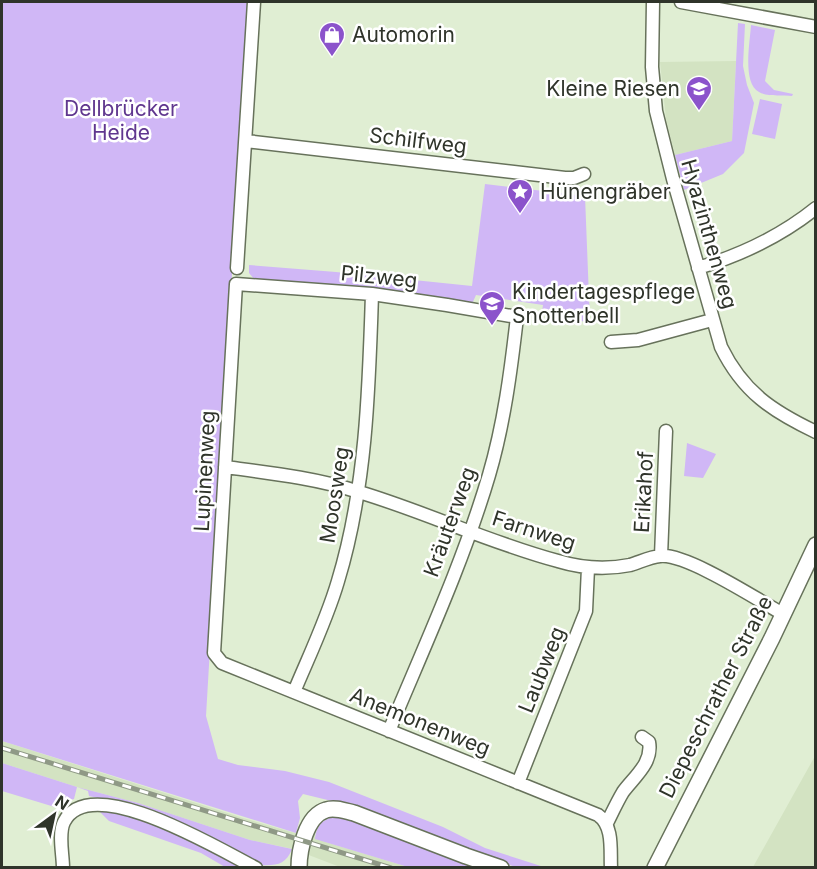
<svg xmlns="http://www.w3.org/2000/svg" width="817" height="869" viewBox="0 0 817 869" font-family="Inter,sans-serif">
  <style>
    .built { fill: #d3e3c2 }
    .green { fill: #d0b7f6 }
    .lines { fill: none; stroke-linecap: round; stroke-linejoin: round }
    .minor-casing { stroke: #67725b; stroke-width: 15 }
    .tertiary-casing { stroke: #67725b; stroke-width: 18 }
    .minor { stroke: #fff; stroke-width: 12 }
    .tertiary { stroke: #fff; stroke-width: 15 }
    .rail-casing { stroke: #8f9986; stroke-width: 5 }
    .rail { stroke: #fff; stroke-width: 3; stroke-dasharray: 9; stroke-linecap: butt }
    .labels { text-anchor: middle; stroke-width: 5; stroke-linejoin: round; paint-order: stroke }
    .poi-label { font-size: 21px; fill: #2f342a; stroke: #fff; text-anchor: start }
    .park-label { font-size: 21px; fill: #60378f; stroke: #fff }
    .street-label { font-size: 21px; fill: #2f342a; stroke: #fff }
  </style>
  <rect width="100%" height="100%" fill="#e0eed3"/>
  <path class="built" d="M736,61L732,141L675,155L666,119L660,62Z
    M2,741L243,818L295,833L299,830L315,835L316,839L408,867H340L293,849L250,840L138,803L77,787L2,763Z
    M815,756V867H753Z"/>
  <path class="green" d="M2,2H248L206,716L218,759L238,765L285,771L329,782L443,827L485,848L544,867H516L456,849L348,805L303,794L298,801L300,818L296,833L2,741Z
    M738,23L745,24L743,66L747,85L754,103L744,153L723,174L684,190L675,155L732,141Z
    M751,25L775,30L765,81L774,90L793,94L792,96C783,95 767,97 759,92C742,83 750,42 751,25Z
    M760,99L782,104L775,139L752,134Z
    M485,184L585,196L590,323L542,312L543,305L476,295L472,304L255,280L249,273V265L336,272L472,286Z
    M687,443L716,454L703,478L684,476Z
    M2,763L77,787L138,803L250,840L292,849C286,865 275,866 260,865L120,803L89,796L88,791L77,787L74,799L60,803L58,808L2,791Z
    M103,809L145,819L184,835L246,867H225L201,853L109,821L99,811Z
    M333,817L350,820L435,852L481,867H408L315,839C316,826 322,820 333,817Z"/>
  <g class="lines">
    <defs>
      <path id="minor" d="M653,2L652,67L656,111L673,179L721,347C743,392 772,411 816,432
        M681,2L816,27
        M246,141L565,178H574L584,174
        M237,268L254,2
        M698,268C741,255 780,237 816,208
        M611,342L638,340L712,320
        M225,467C270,473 316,478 359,492C426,512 490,543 558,561C581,568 605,570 630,565C640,562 650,557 660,556C686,553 758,600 783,614
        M661,556L666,431
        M294,692C309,656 327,619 338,581C366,489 369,390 372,294
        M389,731C424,647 463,563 489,475C504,424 511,370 517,317L447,305L372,294L236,284L214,653L222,663C348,714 473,765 598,815C614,826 610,851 611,868
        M518,783L586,611L588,568
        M607,823C612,813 617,802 623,792C634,777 653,763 649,742L642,737
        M63,868C63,854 58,834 64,822C90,770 222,851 256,868"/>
      <path id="tertiary" d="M299,868C299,850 306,816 326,810C335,807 345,811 354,813L466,856L501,868
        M655,868L772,638L816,545"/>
    </defs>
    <use href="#minor" class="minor-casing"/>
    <use href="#tertiary" class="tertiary-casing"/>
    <use href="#minor" class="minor"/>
    <use href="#tertiary" class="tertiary"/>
    <defs>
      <path id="rail" d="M2,748L391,868"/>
    </defs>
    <use href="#rail" class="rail-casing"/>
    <use href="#rail" class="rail"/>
  </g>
  <defs>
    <symbol id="shop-pin" viewBox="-11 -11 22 30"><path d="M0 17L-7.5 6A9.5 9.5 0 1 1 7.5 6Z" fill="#8b53cb" stroke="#fff"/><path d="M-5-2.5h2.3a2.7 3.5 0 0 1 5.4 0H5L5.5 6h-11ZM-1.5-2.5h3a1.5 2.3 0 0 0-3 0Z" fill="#fff"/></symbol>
    <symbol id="school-pin" viewBox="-11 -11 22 30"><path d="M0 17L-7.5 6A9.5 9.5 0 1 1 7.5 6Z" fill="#8b53cb" stroke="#fff"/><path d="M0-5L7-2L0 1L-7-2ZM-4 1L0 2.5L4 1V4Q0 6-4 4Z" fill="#fff"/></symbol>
    <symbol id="sight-pin" viewBox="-11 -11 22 30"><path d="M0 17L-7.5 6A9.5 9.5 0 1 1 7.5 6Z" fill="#8b53cb" stroke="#fff"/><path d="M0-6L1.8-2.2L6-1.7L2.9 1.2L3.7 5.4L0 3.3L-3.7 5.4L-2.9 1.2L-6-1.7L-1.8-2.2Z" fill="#fff"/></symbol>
  </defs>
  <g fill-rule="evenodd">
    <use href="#shop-pin" x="317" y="20" width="30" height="40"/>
    <use href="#school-pin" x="684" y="74" width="30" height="40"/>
    <use href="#sight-pin" x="505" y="177" width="30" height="40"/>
    <use href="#school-pin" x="477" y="289" width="30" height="40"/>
  </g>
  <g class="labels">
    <g class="poi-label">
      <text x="352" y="42">Automorin</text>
      <text x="680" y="96" text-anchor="end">Kleine Riesen</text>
      <text x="540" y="199">Hünengräber</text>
      <text x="512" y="299">Kindertagespflege<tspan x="512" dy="24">Snotterbell</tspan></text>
    </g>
    <g class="park-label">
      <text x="121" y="116">Dellbrücker<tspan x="121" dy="24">Heide</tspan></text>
    </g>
    <g class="street-label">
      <text transform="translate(418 141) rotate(7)" y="7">Schilfweg</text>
      <text transform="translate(709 234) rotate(74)" y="7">Hyazinthenweg</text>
      <text transform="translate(379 277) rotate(6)" y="7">Pilzweg</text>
      <text transform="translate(205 471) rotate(-87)" y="7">Lupinenweg</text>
      <text transform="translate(644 492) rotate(-87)" y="7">Erikahof</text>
      <text transform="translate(335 495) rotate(-81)" y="7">Moosweg</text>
      <text transform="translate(450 522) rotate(-70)" y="7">Kräuterweg</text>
      <text transform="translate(534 531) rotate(18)" y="7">Farnweg</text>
      <text transform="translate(542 670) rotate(-68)" y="7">Laubweg</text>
      <text transform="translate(716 697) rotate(-63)" y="7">Diepeschrather Straße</text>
      <text transform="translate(420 722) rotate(22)" y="7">Anemonenweg</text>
    </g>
  </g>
  <rect width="817" height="869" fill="none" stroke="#2f342a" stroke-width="6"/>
  <g transform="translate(54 815) rotate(33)" stroke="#ffffff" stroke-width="4.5" paint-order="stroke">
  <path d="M0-4.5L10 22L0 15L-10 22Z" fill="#2f342a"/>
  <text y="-9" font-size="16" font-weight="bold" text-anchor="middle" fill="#2f342a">N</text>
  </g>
</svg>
